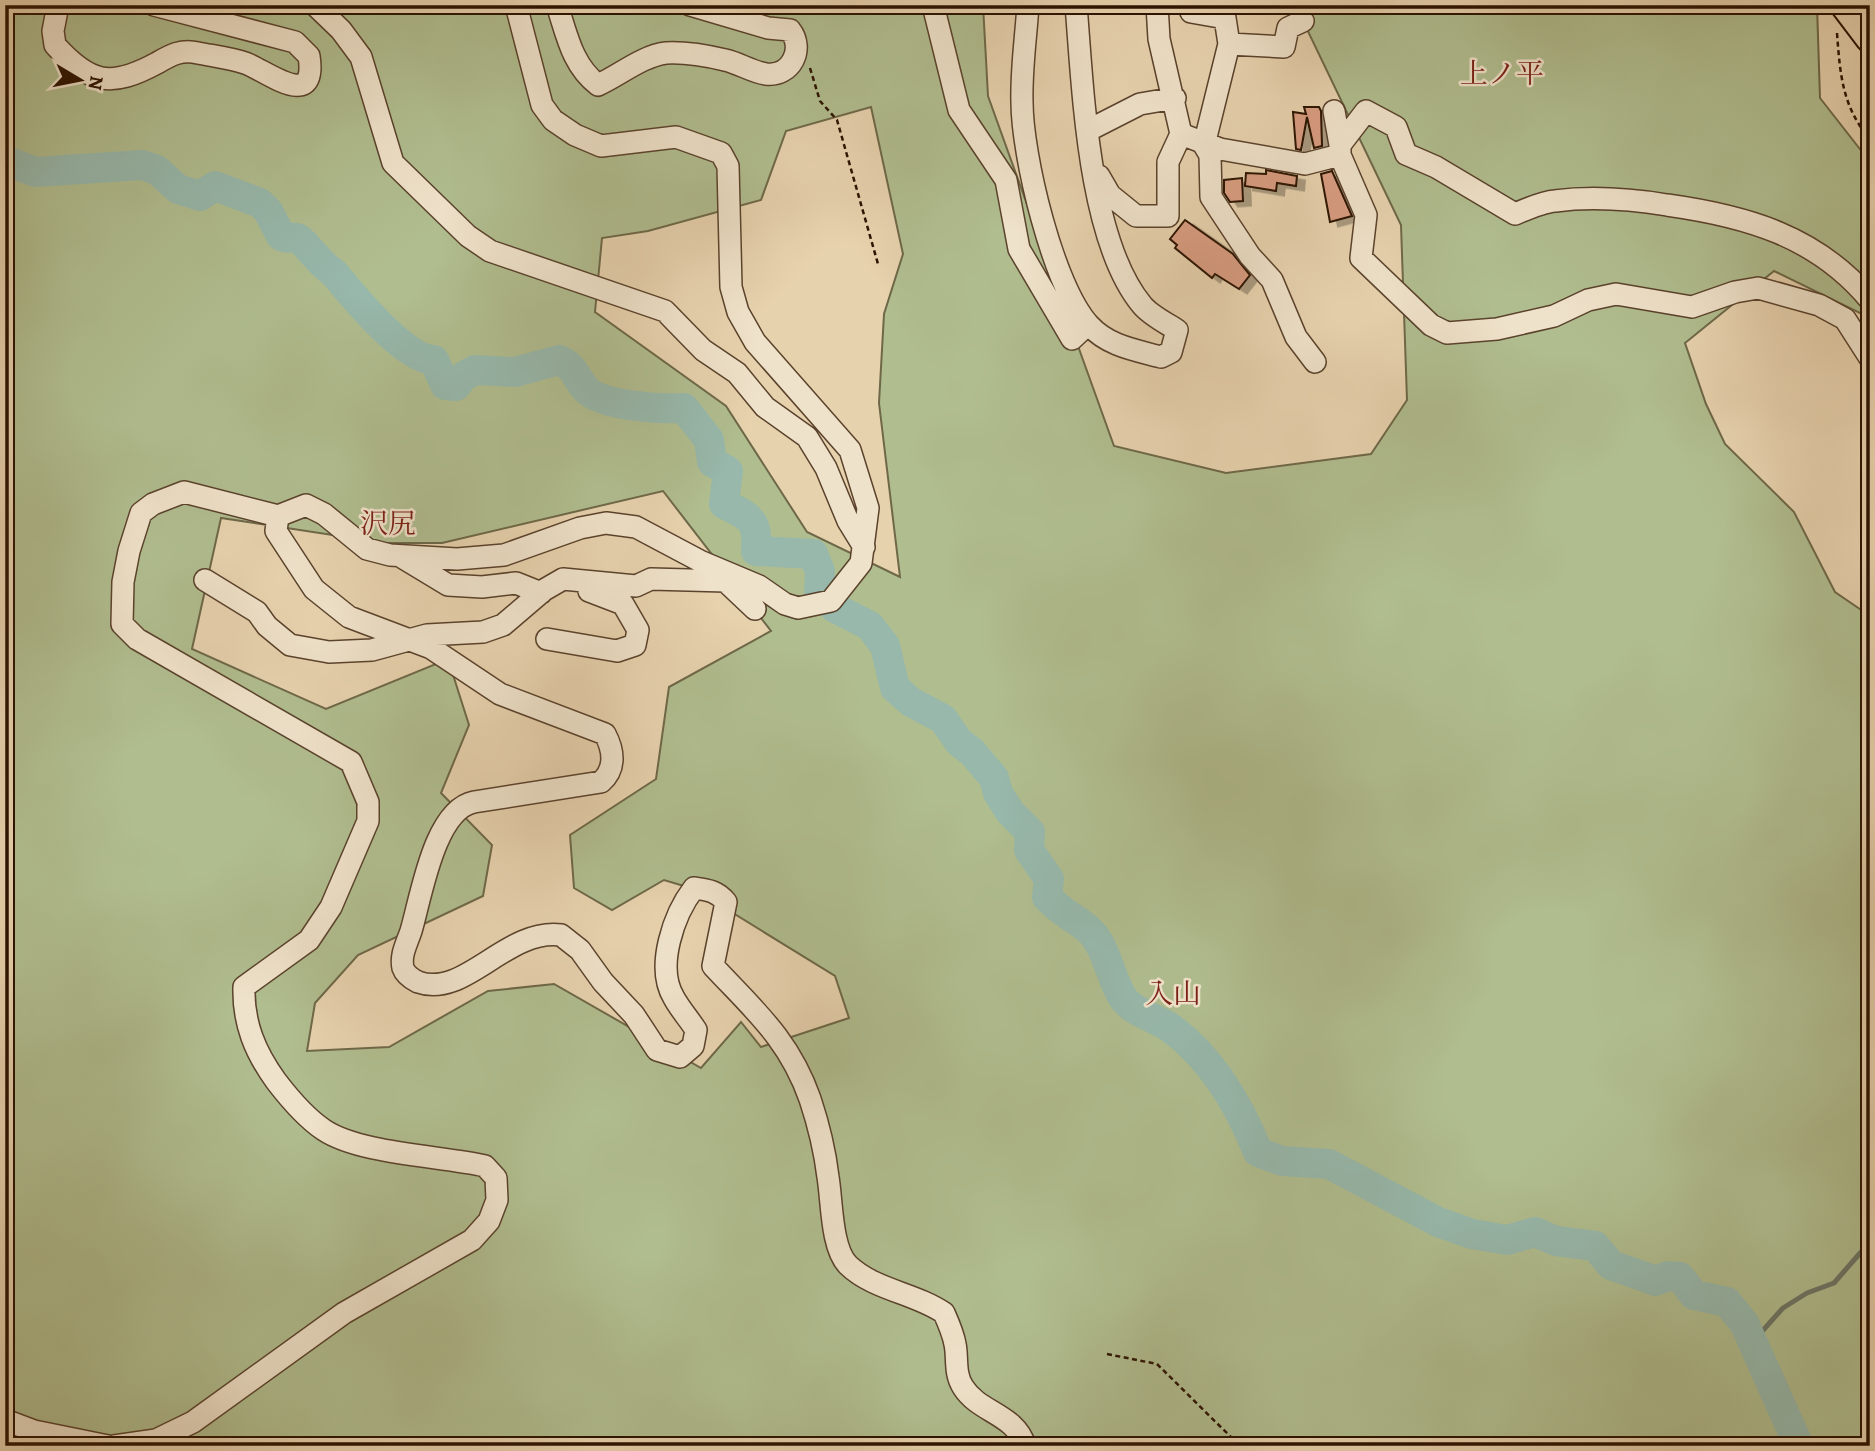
<svg xmlns="http://www.w3.org/2000/svg" width="1875" height="1451" viewBox="0 0 1875 1451" font-family="Alegreya,'Noto Serif JP',serif">
  <style>
    .green { fill: #b0bd8f; stroke: #6e6848; stroke-width: 2; fill-rule: evenodd }
    .lines { fill: none; stroke-linecap: round; stroke-linejoin: round }
    .stream { stroke: #6c7667; stroke-width: 5 }
    .river { stroke: #97b8ab; stroke-width: 30 }
    .building { fill: #d99d82; stroke: #2b1200; stroke-width: 2; filter: url(#shadow) }
    .minor-casing { stroke: #5a422c; stroke-width: 24 }
    .major-casing { stroke: #2b1200; stroke-width: 32 }
    .path { stroke: #2b1200; stroke-width: 2.5; stroke-dasharray: 5 3.5; stroke-linecap: butt }
    .minor { stroke: #efe2ca; stroke-width: 21 }
    .major { stroke: #e7d2ae; stroke-width: 28 }
    .labels { text-anchor: middle; stroke-width: 5; stroke-linejoin: round; paint-order: stroke }
    .neighbourhood-label { font-size: 28px; fill: #7a1f14; stroke: #efe2ca }
  </style>
  <defs>
    <filter id="shadow"><feDropShadow dx="8" dy="4.5" stdDeviation="0" flood-color="#0004"/></filter>
  </defs>
  <rect width="100%" height="100%" fill="#e7d2ae"/>
  <filter id="stains"><feTurbulence type="fractalNoise" baseFrequency=".00286" numOctaves="4"/><feColorMatrix values="0 0 0 0 .2 0 0 0 0 .09 0 0 0 0 .02 0 0 0 .5 -.17"/></filter>
  <radialGradient id="worn" r=".72"><stop offset=".6" stop-color="#630" stop-opacity="0"/><stop offset="1" stop-color="#630" stop-opacity=".3"/></radialGradient>
  <path class="green" d="M5,5H983L988,96L1114,446L1226,473L1371,454L1407,400L1401,225L1303,21L1308,5H1817L1820,98L1870,162V318L1774,271L1685,343L1706,404L1725,444L1794,512L1835,592L1870,616V1446H5ZM871,107L903,254L884,314L879,403L900,577L807,532L726,406L595,312L602,238L648,231L761,200L786,131ZM663,491L771,631L669,687L656,779L570,835L574,888L612,910L664,880L694,889L835,976L849,1018L761,1047L741,1022L701,1068L554,984L488,991L389,1047L307,1051L315,1003L358,955L483,896L492,845L441,793L469,725L448,659L326,709L192,649L221,518L385,543H442Z"/>
  <g class="lines">
    <path class="stream" d="M1748,1338L1758,1336L1783,1308L1807,1293L1834,1283L1861,1252L1870,1249"/>
    <path class="river" d="M5,160L35,172L142,165L157,170L178,189L200,196L215,186L260,203L268,211L281,236C286,239 292,237 297,238C305,241 320,265 334,273C352,295 406,361 434,360L445,385L456,386L464,376L475,370L515,372L559,360C574,366 575,376 584,387C598,407 662,409 684,408L709,440L712,462L728,471L724,504C751,517 758,520 756,551L813,554L820,571L819,592L835,608L870,626L885,646L895,688L911,702L943,719L959,742L972,752L994,778L998,793L1010,812L1030,832L1029,850L1049,879L1047,897C1061,913 1076,918 1089,930C1106,945 1111,980 1123,998C1132,1012 1159,1019 1172,1029C1212,1059 1240,1107 1258,1152L1282,1161L1329,1164L1438,1222L1472,1234L1507,1240L1535,1232L1556,1241L1595,1246L1611,1265L1656,1281L1668,1276L1680,1277L1694,1295L1727,1302L1744,1323L1799,1446"/>
  </g>
  <path class="building" d="M1304,107H1319L1321,111L1322,146L1314,148L1307,117L1301,150L1296,149L1293,112L1306,114Z
    M1266,170L1297,176L1296,186L1277,183L1276,191L1245,186L1246,173L1266,174Z
    M1332,171L1352,216L1330,222L1321,174Z
    M1242,178L1243,201L1230,202L1224,193V180Z
    M1185,220L1233,254L1250,275L1239,289L1215,274L1212,278L1175,248L1177,245L1170,239Z"/>
  <g class="lines">
    <defs>
      <path id="minor" d="M58,5L53,31L55,45C90,84 111,88 157,63C171,55 181,49 198,53C213,56 230,58 245,63C264,69 318,114 309,56L295,42L154,5
        M315,5L341,30L361,57L393,163L468,236L490,251L665,311L703,350L737,373L765,407L807,437L826,468L848,521L864,547
        M557,5C567,35 572,65 598,85C620,75 642,56 666,53C684,52 708,56 725,60C739,63 752,72 766,74C791,77 805,49 790,30L768,28L690,5
        M933,5L959,110L1006,180L1019,249L1072,339L1088,324
        M1028,5C1026,37 1021,70 1022,102C1022,155 1053,286 1089,325C1108,346 1135,350 1161,357L1171,352L1177,330C1166,323 1150,315 1142,305C1088,240 1083,89 1076,5
        M1157,5L1159,39L1181,134L1220,149L1305,164L1340,155L1366,215L1361,258L1431,325L1447,333L1497,329L1554,316L1588,300L1616,294L1692,307L1735,292L1758,288L1819,305L1845,319L1870,358
        M1192,5L1191,12L1225,18L1229,44L1204,145L1210,155L1211,197L1250,256L1272,280L1296,337L1315,362
        M1862,5L1870,10
        M1229,44L1284,47L1288,28L1303,21
        M1334,111L1340,145
        M1089,130L1140,104L1175,98
        M1340,155V145L1366,111L1396,127L1406,154L1436,167L1515,214C1527,209 1542,202 1555,201C1593,196 1630,199 1667,205C1746,216 1817,236 1870,300
        M1099,176L1110,195L1136,216H1168V162L1181,134
        M278,516L276,531L314,589L349,617L431,648L500,694L605,734C614,751 616,769 601,782L474,802C434,810 421,898 411,931C407,943 400,955 403,968C405,974 412,979 418,982C465,999 506,928 561,935L580,950L603,982L634,1015L657,1050L680,1057L693,1046L696,1030C689,1019 680,1009 674,998C655,967 674,914 694,888C708,890 717,891 726,902L713,966C754,1010 789,1039 810,1099C818,1123 825,1152 828,1177C832,1200 831,1248 848,1265C874,1290 915,1293 944,1313C948,1322 953,1333 955,1344C958,1358 954,1373 963,1387C979,1413 1016,1414 1025,1446
        M400,556L448,585L482,587L516,583L541,593
        M719,575L755,609
        M205,580L257,612L267,626L290,645L329,652L372,650L427,635L483,632L503,625L544,590L563,579L636,586L651,579L726,581
        M547,639L617,651L635,645L638,630L623,604L589,591
        M5,1420L34,1431L108,1446
        M114,1446L156,1440L193,1422L344,1313L472,1240L489,1221L497,1200L496,1178L485,1166C442,1156 360,1154 324,1130C306,1118 289,1098 276,1081C255,1052 243,1023 244,987L309,940L331,907L368,821V802L351,762L137,639L122,624L123,582L129,551L141,513L153,504L184,492L278,516L306,505L324,514L367,549L390,555L457,559L504,555L580,528L606,523L636,527L702,562L759,586L785,604L798,608L831,601L861,563L868,508L850,450L755,342L738,312L731,287L728,166L721,153L676,137L601,146L575,135L553,120L542,105L516,5"/>
      <path id="major" d="M1845,5L1870,38"/>
    </defs>
    <use href="#minor" class="minor-casing"/>
    <use href="#major" class="major-casing"/>
    <path class="path" d="M1837,33C1840,73 1842,107 1870,139
      M810,68L820,101L837,120L878,264
      M1107,1354L1157,1364L1240,1446"/>
    <use href="#minor" class="minor"/>
    <use href="#major" class="major"/>
  </g>
  <g class="labels">
    <g class="neighbourhood-label">
      <text x="1502" y="83">上ノ平</text>
      <text x="388" y="533">沢尻</text>
      <text x="1173" y="1003">入山</text>
    </g>
  </g>
  <rect width="1875" height="1451" fill="none" stroke="#e7d2ae" stroke-width="28"/>
  <rect x="7" y="7" width="1861" height="1437" fill="none" stroke="#2b1200" stroke-width="3.5"/>
  <rect x="14" y="14" width="1847" height="1423" fill="none" stroke="#2b1200" stroke-width="2"/>
  <g transform="translate(80 80) rotate(100)" stroke="#efe2ca" stroke-width="5" paint-order="stroke">
  <path d="M0-5L12 26L0 18L-12 26Z" fill="#2b1200"/>
  <text y="-10" font-size="19" font-weight="bold" text-anchor="middle" fill="#2b1200">N</text>
  </g>
  <rect width="100%" height="100%" filter="url(#stains)"/>
  <rect width="100%" height="100%" fill="url(#worn)"/>
</svg>
